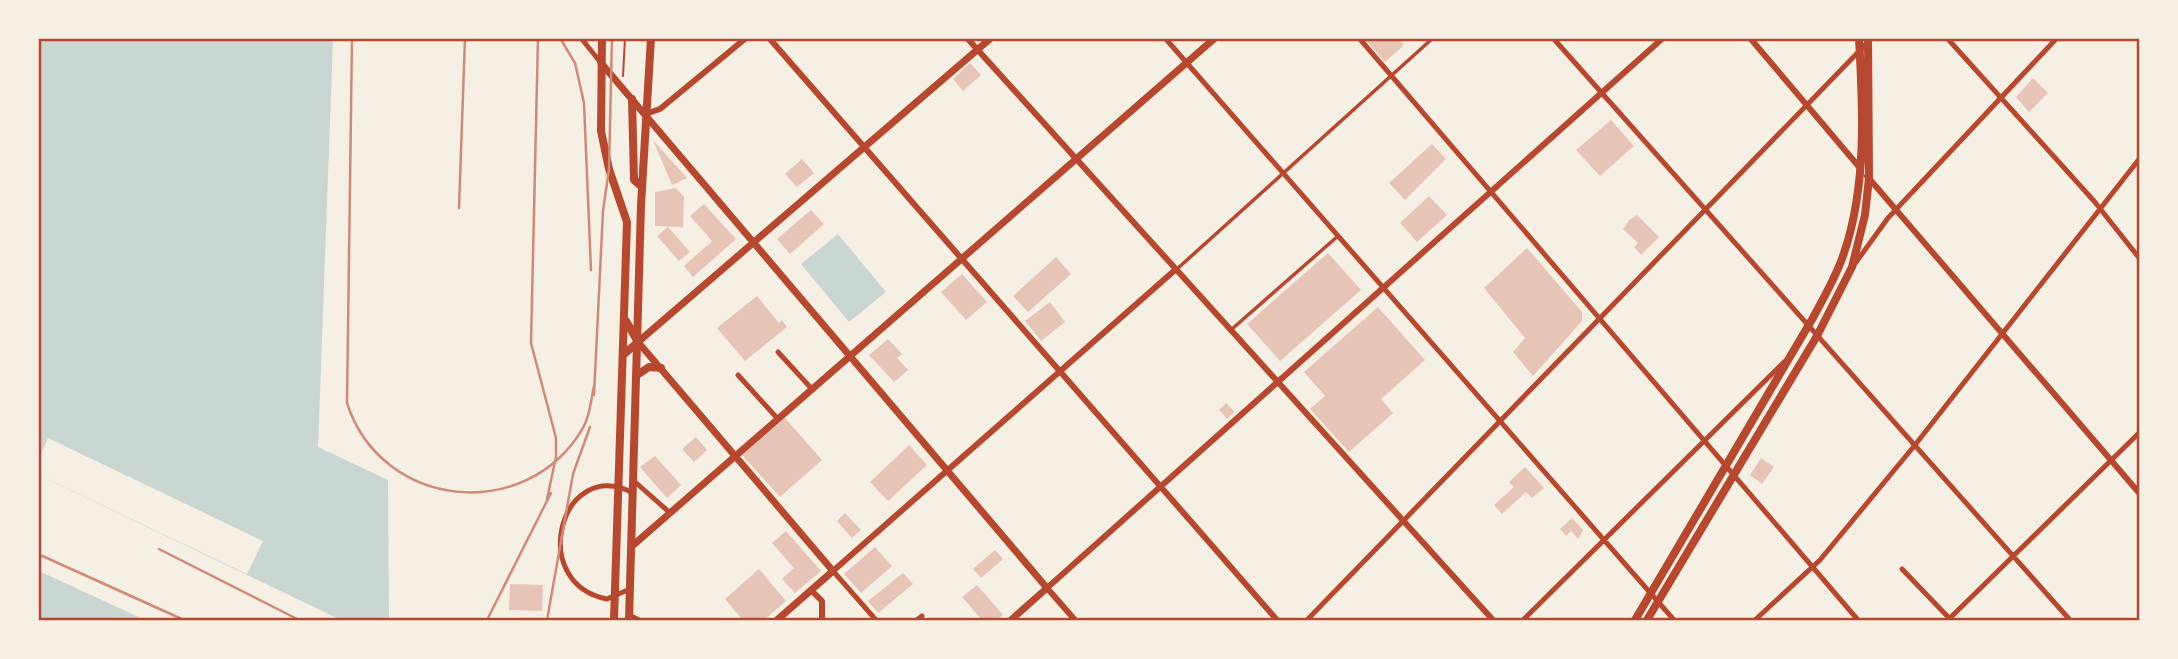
<svg xmlns="http://www.w3.org/2000/svg" width="2178" height="659" viewBox="0 0 2178 659" font-family="'Source Sans 3',sans-serif">
  <style>
    .water { fill: #c9d6d2 }
    .pier { fill: #f6efe4 }
    .building { fill: #e6c5b7 }
    .lines { fill: none; stroke-linecap: round; stroke-linejoin: round }
    .path { stroke: #b5482f; stroke-width: 2 }
    .pedestrian { stroke: #b5482f; stroke-width: 3.5 }
    .minor { stroke: #b5482f; stroke-width: 5 }
    .tertiary { stroke: #b5482f; stroke-width: 6 }
    .secondary { stroke: #b5482f; stroke-width: 7 }
    .primary { stroke: #b5482f; stroke-width: 8 }
    .trunk { stroke: #b5482f; stroke-width: 8 }
    .rail { stroke: #cf8b77; stroke-width: 2.5 }
    .neatline { fill: none; stroke: #b5482f; stroke-width: 2.5 }
  </style>
  <rect width="100%" height="100%" fill="#f6efe4"/>
  <path class="water" d="M38,39H333L318,447L388,480L389,620H341L39,475Z
    M838,234L886,292L849,322L801,264Z
    M38,571H39L145,620H39Z"/>
  <path class="pier" d="M48,438L263,541L247,574L39,475V459Z"/>
  <path class="building" d="M1364,38H1398L1404,45L1385,62Z
    M970,63L981,75L963,91L953,79Z
    M2033,78L2048,93L2029,112L2016,97Z
    M1611,120L1634,146L1600,176L1576,150Z
    M653,140L687,178L672,185Z
    M1432,144L1446,159L1405,200L1389,183Z
    M802,159L814,173L797,187L785,174Z
    M676,188L684,197L683,227L655,226V192Z
    M1429,196L1447,215L1417,242L1400,223Z
    M704,204L736,239L693,277L684,266L712,241L690,216Z
    M811,210L824,224L790,254L777,239Z
    M1637,215L1659,237L1641,255L1634,247L1638,243L1623,229L1629,220Z
    M668,227L690,252L679,261L657,236Z
    M1527,248L1582,312V321L1533,376L1513,352L1525,338L1484,288Z
    M1328,253L1361,290L1280,361L1247,324Z
    M1056,257L1071,274L1028,312L1013,296Z
    M962,274L987,302L966,320L941,292Z
    M757,296L779,323L782,320L787,327L745,361L717,328Z
    M1050,302L1065,322L1041,341L1025,321Z
    M1378,307L1425,360L1381,399L1393,413L1349,452L1310,409L1325,396L1304,372Z
    M888,339L902,354L897,358L908,370L894,382L869,355Z
    M1226,403L1235,412L1227,419L1219,410Z
    M785,418L822,460L780,497L742,455Z
    M696,437L707,450L694,462L682,449Z
    M909,445L927,465L888,501L870,482Z
    M655,456L681,485L667,498L640,467Z
    M1761,458L1774,467L1762,484L1750,475Z
    M1525,467L1544,488L1532,498L1526,492L1502,514L1494,505L1514,487L1509,482Z
    M845,513L861,530L852,538L837,521Z
    M1572,518L1583,530L1578,539L1571,531L1566,536L1560,529Z
    M786,531L821,571L795,593L782,579L794,568L772,543Z
    M875,547L892,566L861,593L844,574Z
    M995,550L1003,559L981,578L973,569Z
    M759,569L786,601L764,620H739L741,618L725,599Z
    M903,573L913,584L878,613L868,601Z
    M510,584L543,585L542,611L509,610Z
    M977,585L1003,615L996,620H982L962,597Z"/>
  <g class="lines">
    <path class="path" d="M623,76L625,38"/>
    <path class="pedestrian" d="M1177,269L1433,38
      M1232,329L1338,236"/>
    <path class="minor" d="M581,38L601,63
      M1165,38L1674,620
      M1359,38L1858,620
      M1553,38L2070,620
      M1947,38L2094,201L2140,259
      M1854,265L1888,218L2057,38
      M778,352L811,388
      M738,375L777,418
      M634,481L669,512
      M1902,569L1950,619
      M833,571L876,620
      M630,589L607,599C526,583 561,455 633,493
      M629,615L639,620
      M917,620L922,616
      M1307,620L1868,42
      M1523,620L1784,362
      M1755,620L1820,560L1915,445L2140,158
      M1948,620L2140,432"/>
    <path class="tertiary" d="M769,38L1277,620
      M967,38L1493,620
      M1750,38L1860,168
      M645,114L660,109L746,38
      M1867,176L2140,494
      M833,571L1175,270
      M811,590L822,601V620
      M1075,620L1047,588L1663,38"/>
    <path class="secondary" d="M601,63L1047,588L1011,620
      M631,547L1215,38
      M777,620L833,571L638,342L991,38"/>
    <path class="primary" d="M1635,620L1814,316C1825,295 1837,275 1844,253C1867,186 1863,108 1859,38
      M1647,620L1817,336L1852,267L1865,215L1869,178L1868,38"/>
    <path class="trunk" d="M602,38L601,131L609,169L627,222L614,620
      M632,99L634,180L642,187
      M623,355L638,342L626,321
      M637,375L649,367L661,368
      M629,620L641,205L651,38"/>
    <path class="rail" d="M352,38L347,403C381,509 526,525 583,428C590,416 591,400 594,386
      M538,38L531,343L556,438V457L547,499
      M560,38L575,63L584,103L591,270
      M459,208L465,38
      M594,395L603,211L609,169L612,38
      M159,549L299,620
      M38,554L184,620
      M487,620L551,493
      M547,620L573,474L590,427"/>
  </g>
  <rect width="2178" height="659" fill="none" stroke="#f6efe4" stroke-width="80"/>
  <rect x="40" y="40" width="2098" height="579" class="neatline"/>
</svg>
